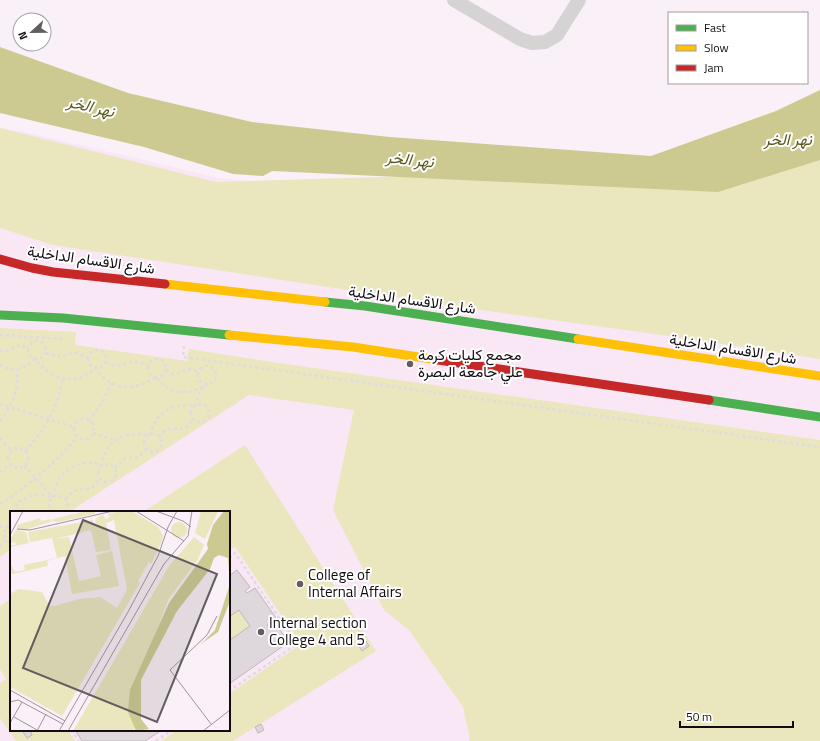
<svg xmlns="http://www.w3.org/2000/svg" width="820" height="741" viewBox="0 0 820 741" font-family="'Titillium Web',Vazirmatn,sans-serif">
  <style>
    .built { fill: #f9e7f5; fill-rule: evenodd }
    .green { fill: #eae6bd }
    .water { fill: #ccca90 }
    .building { fill: #ded7dc; stroke: #c0b8be }
    .lines { fill: none; stroke-linecap: round; stroke-linejoin: round }
    .path { stroke: #dedcde; stroke-width: 2.5; stroke-dasharray: 3 3; stroke-linecap: butt }
    .street { stroke: #d6d3d4; stroke-width: 14 }
    .fast { stroke: #4caf50; stroke-width: 9 }
    .slow { stroke: #ffc107; stroke-width: 9 }
    .jam { stroke: #c62828; stroke-width: 9 }
    .poi-dot { fill: #635c61; stroke: #fff; stroke-width: 1.5 }
    .labels { text-anchor: middle; stroke-width: 4; stroke-linejoin: round; paint-order: stroke }
    .street-label { font-size: 15px; fill: #120c10; stroke: #fff }
    .poi-label { font-size: 15px; fill: #120c10; stroke: #fff; text-anchor: start }
    .water-label { font-size: 16px; font-style: italic; fill: #585819; stroke: #fff }
    .inset-road { fill: none; stroke: #9d959b; stroke-width: 1 }
    .view { fill: #635c61; fill-opacity: 0.15; stroke: #635c61; stroke-width: 2 }
    .inset-edge { fill: none; stroke: #120c10; stroke-width: 2 }
  </style>
  <rect width="100%" height="100%" fill="#faf0f7"/>
  <path class="built" d="M0,128L29,133L219,178L454,200L820,190V741H0ZM11,512H229V730H11Z"/>
  <path class="green" d="M0,128L216,182L789,165L820,144V359L697,340L453,306L53,245L0,228Z
    M0,328L76,332L75,345L187,361L189,349L272,362L820,440V741H469L470,738L463,707L409,630L384,610L333,510L354,410L249,395L69,512H11V549L0,557Z
    M245,445L376,651L233,741H161L177,730H229V694L301,644L235,547L229,550V512H143Z
    M11,599V730H68L75,741H16L0,718V683L6,679L0,669V606Z
    M239,610L250,626L230,640L229,637V617Z"/>
  <path class="water" d="M0,47L128,93L252,122L390,137L651,156L776,111L820,90V160L718,192L272,171L263,176L233,174L144,147L0,113Z"/>
  <path class="building" d="M237,570L250,587L245,591L247,593L255,588L276,618L267,625L269,627L275,623L287,640L285,642L286,644L229,684V637L230,640L250,626L239,610L229,617V576Z
    M365,640L369,646L362,651L358,645Z
    M261,724L264,730L258,733L255,727Z
    M26,730H30L32,735L27,738L23,732Z
    M75,730H162L145,741H82Z"/>
  <g class="lines">
    <path class="path" d="M0,335L61,339V335
      M28 350a9 9 0 1 1 18 0a9 9 0 1 1-18 0Z
      M184,346L183,357L820,447
      M88 359a9 9 0 1 1 18 0a9 9 0 1 1-18 0Z
      M0,350L7,351L19,345L28,348
      M46,353L60,357L72,353H76L88,358
      M148 368a9 9 0 1 1 18 0a9 9 0 1 1-18 0Z
      M106,362C125,373 127,354 148,366
      M0,365C15,373 23,369 35,359C52,379 74,388 95,368C112,391 133,392 156,377C170,396 188,396 207,384
      M198 375a9 9 0 1 1 18 0a9 9 0 1 1-18 0Z
      M166,370L173,374L190,369L199,372
      M191 413a9 9 0 1 1 18 0a9 9 0 1 1-18 0Z
      M0,404L74,427
      M74 429a10 10 0 1 1 20 0a10 10 0 1 1-20 0Z
      M0,421C12,406 19,389 17,370
      M89,421L102,403L112,383
      M93,433L115,440
      M144 443a9 9 0 1 1 18 0a9 9 0 1 1-18 0Z
      M159,437C169,425 173,430 186,428L193,419
      M0,438L11,450
      M8 458a10 10 0 1 1 20 0a10 10 0 1 1-20 0Z
      M25,451C47,427 56,410 63,379
      M98 473a9 9 0 1 1 18 0a9 9 0 1 1-18 0Z
      M24,466L53,497
      M115,468L125,458C137,457 137,461 146,449
      M0,472L10,464
      M53,497C55,472 79,457 102,465C105,439 126,431 150,435C156,412 172,403 195,406L199,393L204,387
      M66,499L73,491L92,488L100,479
      M0,504C28,486 56,463 77,437
      M53,512C50,509 49,507 49,503C52,488 76,498 64,512
      M0,526L8,527C10,502 28,490 53,497
      M11,526L6,529C2,536 5,541 11,543
      M0,547L5,540
      M229,558L235,553L297,644L229,691
      M71,730L79,741
      M156,741L172,730"/>
    <path class="street" d="M454,0L520,39L532,43L545,42L557,35L579,0"/>
    <path class="fast" d="M325,302L365,306L578,339
      M0,315L63,318L229,335
      M709,400L820,417"/>
    <path class="slow" d="M165,284L325,302
      M229,335L353,347L438,360
      M578,339L820,376"/>
    <path class="jam" d="M0,259L32,268L53,272L165,284
      M438,360L709,400"/>
  </g>
  <g class="poi-dot">
    <circle cx="410" cy="364" r="4"/>
    <circle cx="300" cy="584" r="4"/>
    <circle cx="261" cy="632" r="4"/>
  </g>
  <g class="labels">
    <g class="street-label">
      <text transform="translate(91 260) rotate(8)" y="5">شارع الاقسام الداخلية</text>
      <text transform="translate(412 300) rotate(8)" y="5">شارع الاقسام الداخلية</text>
      <text transform="translate(733 349) rotate(9)" y="5">شارع الاقسام الداخلية</text>
    </g>
    <g class="poi-label">
      <text x="418" y="360">مجمع كليات كرمة<tspan x="418" dy="17">علي جامعة البصرة</tspan></text>
      <text x="308" y="580">College of<tspan x="308" dy="17">Internal Affairs</tspan></text>
      <text x="269" y="628">Internal section<tspan x="269" dy="17">College 4 and 5</tspan></text>
    </g>
    <g class="water-label">
      <text transform="translate(91 106) rotate(13)" y="6">نهر الخر</text>
      <text x="788" y="145">نهر الخر</text>
      <text transform="translate(410 159) rotate(6)" y="6">نهر الخر</text>
    </g>
  </g>
  <g transform="translate(10 511)">
    <rect width="220" height="220" fill="#faf0f7"/>
    <path d="M76,0H85V3L48,11L43,10V8ZM109,0H122L148,16L153,24L152,30L141,53L139,51L128,70L130,72L52,205L0,176V80L3,82L8,78L32,81L39,94L45,95L69,88L90,86L107,97L117,79L104,9L96,12L101,39L86,41L81,19L45,28L59,26L69,70L91,65L86,44L102,40L109,75L62,83L55,45L37,50L38,55L2,63L0,52L5,61L15,59L14,54L47,47L42,27L20,31L18,21L83,9L84,14H86L85,9L89,5L94,4L95,8L99,7L98,3ZM191,0H208L195,28L185,22ZM30,7L31,10L42,8V10L15,19L7,17V14ZM161 19a8 8 0 1 1 16 0a8 8 0 1 1-16 0ZM6,19L16,21L19,32L0,36V34H6L5,31L0,32V29ZM184,26L194,34L188,48L158,89L119,194L125,220H63L159,55Z" fill="#eae6bd"/>
    <path d="M214,0H220V90L208,121L191,133L205,119L220,73L218,47L209,44L204,47L200,58L167,100L131,169V208L139,218L126,220L118,201L120,179L159,92L198,38L197,33L203,14Z" fill="#ccca90"/>
    <path class="inset-road" d="M126,0L174,30M146,0L173,10L181,16M7,18L20,19L103,0M0,24L13,0M0,179L55,210M0,191L8,189L53,213M4,206L27,219M0,212L12,191M201,213L160,159L197,124L207,105M27,220L36,203M49,220L118,101L148,45L158,16L167,0M58,220L154,53L178,25L182,0M193,220L220,199"/>
    <path class="view" d="M73,9L207,63L147,211L13,157Z"/>
    <rect width="220" height="220" class="inset-edge"/>
  </g>
  <rect x="668" y="12" width="140" height="72" fill="#ffffff" stroke="#a09e9f"/>
  <rect x="676" y="25" width="20" height="6" fill="#4caf50" stroke="#a09e9f"/>
  <text x="704" y="32" font-size="12" fill="#120c10">Fast</text>
  <rect x="676" y="45" width="20" height="6" fill="#ffc107" stroke="#a09e9f"/>
  <text x="704" y="52" font-size="12" fill="#120c10">Slow</text>
  <rect x="676" y="65" width="20" height="6" fill="#c62828" stroke="#a09e9f"/>
  <text x="704" y="72" font-size="12" fill="#120c10">Jam</text>
  <g transform="translate(32 32) rotate(248)"><circle r="19" fill="#ffffff" stroke="#a09e9f"/>
  <path d="M0-3L7 15L0 10L-7 15Z" fill="#635c61"/>
  <text y="-6" font-size="11" font-weight="bold" text-anchor="middle" fill="#120c10">N</text>
  </g>
  <path d="M680 721v6h113v-6" fill="none" stroke="#120c10" stroke-width="2"/>
  <text x="686" y="721" font-size="12" fill="#120c10" stroke="#ffffff" stroke-width="3" paint-order="stroke">50 m</text>
</svg>
